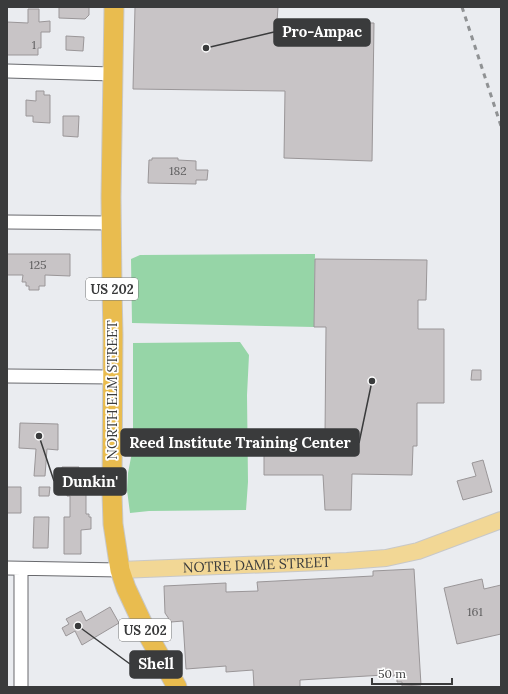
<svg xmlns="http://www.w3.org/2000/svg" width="508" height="694" viewBox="0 0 508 694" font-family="Lora,serif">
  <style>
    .green { fill: #96d5a7 }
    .building { fill: #c8c4c6; stroke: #9a9698 }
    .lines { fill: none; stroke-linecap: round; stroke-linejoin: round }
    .minor-casing { stroke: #68696d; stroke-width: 15 }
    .major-casing { stroke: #c8c8c8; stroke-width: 18 }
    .highway-casing { stroke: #c8c8c8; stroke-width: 21 }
    .minor { stroke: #fff; stroke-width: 13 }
    .major { stroke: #f2d795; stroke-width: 16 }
    .highway { stroke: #e9bc4f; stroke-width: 19 }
    .rail { stroke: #909294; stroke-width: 3; stroke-dasharray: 5 5; stroke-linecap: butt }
    .labels { text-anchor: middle; stroke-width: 3.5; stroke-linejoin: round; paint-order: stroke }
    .number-label { font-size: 12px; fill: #5e5d5e }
    .shield { fill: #fff; stroke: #757676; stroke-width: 1 }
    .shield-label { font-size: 13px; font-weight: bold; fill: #3a3b3c }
    .street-label { font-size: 14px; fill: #3a3b3c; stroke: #fff }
    .leader { fill: none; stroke: #3a3b3c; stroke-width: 1.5 }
    .callout-dot { fill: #3a3b3c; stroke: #fff; stroke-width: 1.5 }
    .callout { fill: #3a3b3c; stroke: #3a3b3c; stroke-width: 1.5 }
    .callout-label { font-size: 15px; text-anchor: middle; font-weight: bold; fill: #fff }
  </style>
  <rect width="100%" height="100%" fill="#eaecf0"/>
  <path class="green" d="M315,254L314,327L132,323L131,259L140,255Z
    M240,342L249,355L247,395L248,482L246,510L149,511L130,513L127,490L128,473L133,447V343Z"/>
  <path class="building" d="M59,7H89V15L85,19L59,18Z
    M135,7H278L277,22L374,23L372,161L284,158L285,91L133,89Z
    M28,9H39V22L50,21V32H41V48H38V55H7V22L28,23Z
    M66,36L84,37L83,51L66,50Z
    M36,91H44V95H50V123L33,122V116H26V100L36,101Z
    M63,116H79L78,137L63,136Z
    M152,158H178V160L196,161V170H208L207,180H196V184L148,183L149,160H152Z
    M7,254H70V276L45,275V286H39V290H29V286H26V282H22L23,275H7Z
    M315,259L427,260L426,300H418V329H444V403H417V446H413L412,475L352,474L351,510H325L323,475H264V434L325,435L326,327H314Z
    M472,370H481V380H471Z
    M20,423L58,424V450L47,449L45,476H34L36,449L19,448Z
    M483,460L492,492L463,500L457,481L476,476L472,463Z
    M62,467H79L78,470H86V514H89V517H91V529L81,530V554H64V517H70V496H67L68,484H62Z
    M7,487H21V513H7Z
    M39,487H50L49,496H39Z
    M34,517H49L48,548H33Z
    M414,569L421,685L402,686V682H397V676H385L384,675L300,680V687H254L253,670L226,672V666L186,669L183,621L171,622L165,613L164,586L226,583V592L258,591L257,582L373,576V571Z
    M482,579L484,589L501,585V634L457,644L444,588Z
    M110,607L119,623L82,645L75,631L66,636L62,628L69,624L66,619L81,611L86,621Z"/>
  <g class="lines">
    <defs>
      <path id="minor" d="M7,71L113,74
        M7,222L111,223
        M7,376L113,377
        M7,568L120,570
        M21,569V687"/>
      <g id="major">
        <path id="s1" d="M120,570L347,561L386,558L418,551L501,520"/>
      </g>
      <path id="highway" d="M114,7L111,197L112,289L113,335L112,493L113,524L120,570L126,588L148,635L177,687"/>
    </defs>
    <use href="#minor" class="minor-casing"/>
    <use href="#major" class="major-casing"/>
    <use href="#highway" class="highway-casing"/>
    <use href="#minor" class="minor"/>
    <use href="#major" class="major"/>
    <use href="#highway" class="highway"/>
    <path class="rail" d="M462,7L501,126"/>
  </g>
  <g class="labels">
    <g class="number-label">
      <text x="34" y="49">1</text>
      <text x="178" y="175">182</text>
      <text x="38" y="269">125</text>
      <text x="475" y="616">161</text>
    </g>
    <g class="shield">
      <rect x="86" y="278" width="52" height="22" rx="3"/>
      <rect x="119" y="619" width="52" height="22" rx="3"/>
    </g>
    <g class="shield-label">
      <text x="112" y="294">US 202</text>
      <text x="145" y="635">US 202</text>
    </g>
    <g class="street-label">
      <text transform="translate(112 390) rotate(-90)" y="5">NORTH ELM STREET</text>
      <text dy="5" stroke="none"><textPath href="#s1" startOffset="137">NOTRE DAME STREET</textPath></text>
    </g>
  </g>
  <path class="leader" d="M206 48L274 32M372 381L359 443M39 436L54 481M78 626L130 664"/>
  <g class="callout-dot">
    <circle cx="206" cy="48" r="4"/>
    <circle cx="372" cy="381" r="4"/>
    <circle cx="39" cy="436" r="4"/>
    <circle cx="78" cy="626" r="4"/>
  </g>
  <g class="callout">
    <rect x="274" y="19" width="96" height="27" rx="4"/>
    <rect x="121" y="429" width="238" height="27" rx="4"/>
    <rect x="54" y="468" width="72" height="27" rx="4"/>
    <rect x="130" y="651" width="52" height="27" rx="4"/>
  </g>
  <g class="callout-label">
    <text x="322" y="37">Pro-Ampac</text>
    <text x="240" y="448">Reed Institute Training Center</text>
    <text x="90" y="487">Dunkin'</text>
    <text x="156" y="669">Shell</text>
  </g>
  <rect width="508" height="694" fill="none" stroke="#3a3b3c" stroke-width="16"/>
  <path d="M372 678v6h80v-6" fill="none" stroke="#3a3b3c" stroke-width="2"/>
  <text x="378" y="678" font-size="12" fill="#3a3b3c" stroke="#ffffff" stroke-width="3" paint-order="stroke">50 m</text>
</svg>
